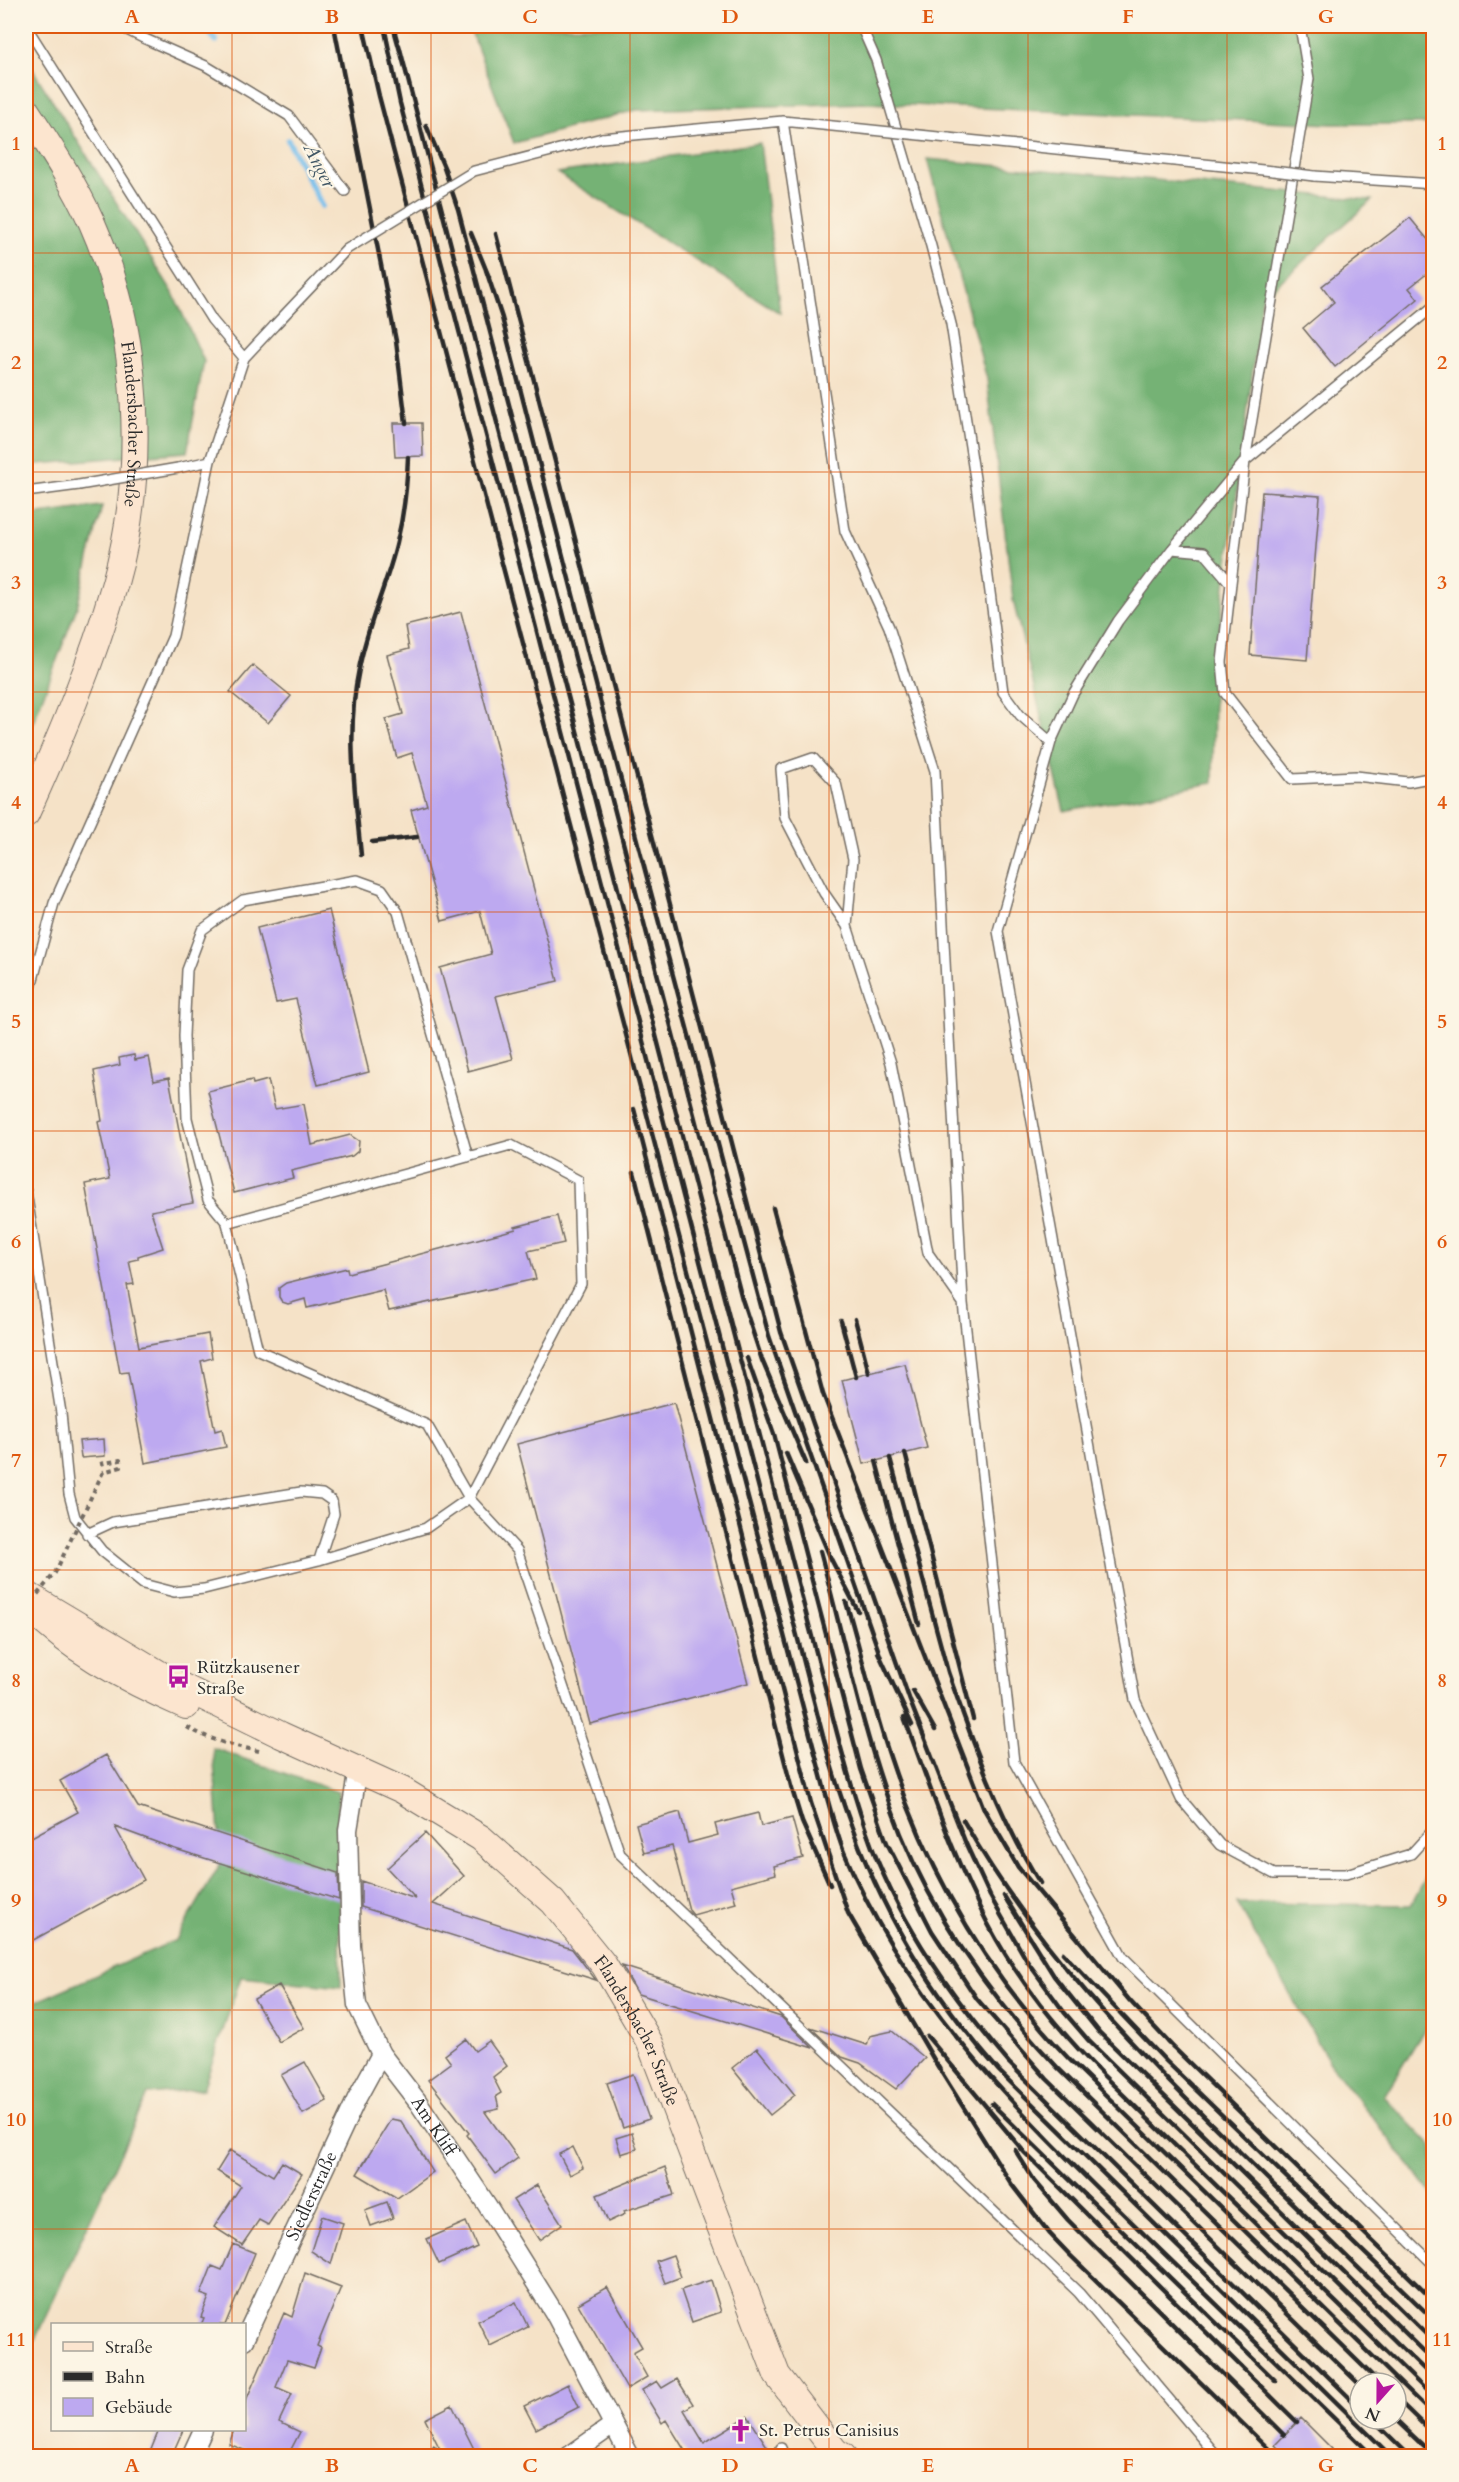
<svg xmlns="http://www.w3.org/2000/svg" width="1459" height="2482" viewBox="0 0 1459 2482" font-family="Cardo,serif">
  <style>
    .forest { fill: #74b274; stroke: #506e50; stroke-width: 1.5 }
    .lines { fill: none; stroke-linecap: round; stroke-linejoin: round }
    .stream { stroke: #73beec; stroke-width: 6 }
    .building { fill: #bda9f0 }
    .lane-casing { stroke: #726b62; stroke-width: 12 }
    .street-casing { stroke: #726b62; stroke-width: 21 }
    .secondary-casing { stroke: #726b62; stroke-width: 28 }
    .path { stroke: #726b62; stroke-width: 4; stroke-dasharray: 4.5 4.5; stroke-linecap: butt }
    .lane { stroke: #fff; stroke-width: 9 }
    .street { stroke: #fff; stroke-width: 18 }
    .secondary { stroke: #fce5cf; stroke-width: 26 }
    .rail { stroke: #2b2b2b; stroke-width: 4.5 }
    .lane-bridge-casing { stroke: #726b62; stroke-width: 12; stroke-linecap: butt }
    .path-bridge { stroke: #726b62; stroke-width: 4; stroke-dasharray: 4.5 4.5; stroke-linecap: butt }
    .lane-bridge { stroke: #fff; stroke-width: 9 }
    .grid { fill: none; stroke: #df570e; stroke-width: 1.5; stroke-opacity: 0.55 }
    .labels { text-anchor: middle; stroke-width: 4.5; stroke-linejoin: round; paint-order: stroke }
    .street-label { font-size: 18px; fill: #2b2b2b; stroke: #fcf5e5 }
    .poi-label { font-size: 18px; fill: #2b2b2b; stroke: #fcf5e5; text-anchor: start }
    .water-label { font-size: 20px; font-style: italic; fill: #415765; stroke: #fcf5e5 }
    .neatline { fill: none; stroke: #df570e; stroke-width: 2 }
    .grid-label { font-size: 20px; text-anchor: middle; font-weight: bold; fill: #df570e }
  </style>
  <rect width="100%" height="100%" fill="#fcf5e5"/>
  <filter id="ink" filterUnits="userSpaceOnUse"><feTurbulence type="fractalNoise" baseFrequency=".0167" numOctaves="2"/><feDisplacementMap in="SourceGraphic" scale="12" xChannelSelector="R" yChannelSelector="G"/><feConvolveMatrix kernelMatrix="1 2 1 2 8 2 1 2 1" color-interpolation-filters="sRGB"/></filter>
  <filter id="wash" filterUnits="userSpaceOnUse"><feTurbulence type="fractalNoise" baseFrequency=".008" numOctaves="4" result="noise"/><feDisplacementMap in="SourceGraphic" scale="24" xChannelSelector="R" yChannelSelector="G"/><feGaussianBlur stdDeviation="1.35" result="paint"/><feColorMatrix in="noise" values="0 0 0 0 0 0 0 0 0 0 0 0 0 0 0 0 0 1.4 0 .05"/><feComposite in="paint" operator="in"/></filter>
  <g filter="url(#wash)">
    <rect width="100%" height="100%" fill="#f5e2c7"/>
    <path class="forest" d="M469,26H1433V124H1332L867,103L636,110L514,143Z
      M26,59L172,291L204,361L187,452L26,465Z
      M760,143L780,313L557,173Z
      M927,159L1372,200L1262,298L1214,671L1213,783L1064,811L1013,600L987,379Z
      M102,506L77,607L26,741V521L32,515Z
      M213,1748L338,1792L341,1987L241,1977L203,2089L148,2094L26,2359V2006L176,1940L221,1863Z
      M1433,1863V2015L1384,2096L1433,2147V2195L1330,2063L1237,1903L1411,1905Z"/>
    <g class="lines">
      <path class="stream" d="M204,26L216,41
        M288,140L322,206"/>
    </g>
    <g id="blocks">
      <path class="building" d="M1410,218L1434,247V268L1409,288L1418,299L1335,367L1303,328L1334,302L1322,286Z
        M393,423H422L423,456L395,457Z
        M1262,492L1320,496L1307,660L1250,655Z
        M461,612L558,981L496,996L513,1059L468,1071L440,968L491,954L480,911L442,921L411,810L427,805L412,753L397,758L386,719L403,714L387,655L409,649L405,626Z
        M253,665L291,696L268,723L230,692Z
        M329,910L369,1072L318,1085L296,999L276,1003L257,928Z
        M134,1055L135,1060L149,1057L154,1081L169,1078L193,1203L151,1211L163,1248L138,1256V1259L129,1261L134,1284L127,1285L139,1347L208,1334L212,1358L201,1361L215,1431L222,1429L226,1447L145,1463L128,1372L120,1373L85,1184L110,1179L98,1122L102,1121L94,1071L120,1065L119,1058Z
        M252,1080L253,1084L268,1080L275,1109L304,1104L312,1145L350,1135L359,1141L358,1151L352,1156L291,1171L293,1178L234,1193L208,1091Z
        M557,1216L564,1243L528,1251L536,1279L389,1311L383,1290L307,1308L305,1299L288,1304L282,1302L279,1297V1288L286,1283L347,1268L348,1273L516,1229L515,1227Z
        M905,1364L927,1448L864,1464L842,1380Z
        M674,1403L748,1683L590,1724L517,1444Z
        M104,1439L105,1456L81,1458L79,1441Z
        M106,1755L138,1807L338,1873L339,1900L172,1848L115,1827L144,1880L26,1944V1840L78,1812L60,1781Z
        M680,1812L688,1843L718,1835L715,1824L758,1813L761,1826L792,1818L803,1858L774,1866L776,1874L731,1886L736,1903L693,1915L689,1910L672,1846L644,1853L636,1824Z
        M425,1833L464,1876L433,1904L572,1949L596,1980L361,1907V1881L416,1899L387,1868Z
        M622,1966L781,2017L813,2048L638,1994Z
        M279,1985L304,2028L279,2042L254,1999Z
        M810,2027L867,2045L870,2036L892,2031L925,2058L896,2089L860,2063L842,2057Z
        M466,2039L475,2051L489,2041L507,2066L493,2077L501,2093L496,2096L499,2109L485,2112L518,2158L496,2174L467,2135L469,2133L428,2080L451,2063L445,2055Z
        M757,2048L795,2095L770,2115L732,2068Z
        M305,2062L327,2101L303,2114L281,2075Z
        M633,2074L649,2119L623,2128L607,2083Z
        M391,2119L401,2121L433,2172L397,2198L357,2174Z
        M632,2133L637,2149L621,2154L616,2138Z
        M573,2147L583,2168L570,2175L559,2154Z
        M230,2150L273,2176L282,2162L302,2174L268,2225L259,2220L242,2245L214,2227L241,2186L217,2171Z
        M665,2167L674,2195L624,2211L625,2214L608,2222L597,2195Z
        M537,2185L562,2224L539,2240L513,2200Z
        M387,2202L393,2218L371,2226L365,2210Z
        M322,2216L343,2223L331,2264L311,2251Z
        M466,2222L477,2247L439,2264L427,2239Z
        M233,2244L255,2253L225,2325H201L204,2318L201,2317L209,2297L201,2294L212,2266L222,2270Z
        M673,2255L681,2277L665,2283L656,2261Z
        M305,2273L341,2287L317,2346L321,2348L314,2368L287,2360L276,2387L292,2394L279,2422L300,2432L287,2457H246L249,2452L229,2444L234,2430H244V2405L284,2313L292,2317Z
        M711,2280L721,2312L692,2322L681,2290Z
        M607,2287L642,2347L633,2352L647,2377L627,2389L578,2304Z
        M516,2302L528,2327L490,2346L478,2321Z
        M677,2379L693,2404L684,2410L704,2443L748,2416L768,2448L755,2457H682L687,2454L666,2420L662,2423L642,2390L657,2381L662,2388Z
        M568,2384L579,2407L536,2429L524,2406Z
        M452,2405L478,2457H444L425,2419Z
        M1301,2418L1340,2457H1287L1275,2445Z
        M159,2430H183L171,2457H148Z"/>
    </g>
  </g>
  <g filter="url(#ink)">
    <use href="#blocks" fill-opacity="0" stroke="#726b62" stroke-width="1.5"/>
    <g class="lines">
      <defs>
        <path id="lane" d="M26,26L212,320L244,358
          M119,26L143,38L206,66L289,116L345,191
          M861,26L876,60L931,246L951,324L976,485L1003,692L1020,715L1051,742
          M1300,26L1309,79L1245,461L1222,662L1225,693L1292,779L1356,776L1408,782L1434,777
          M783,121L845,531L889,627L935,771L963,1303L1014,1762L1123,1957L1434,2265
          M602,138L783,121L852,128
          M948,138L1273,171
          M1314,176L1434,184
          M178,468L210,461
          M26,492L79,485
          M1172,549L1245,461L1434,306
          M1231,584L1204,552L1172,549L1118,621L1073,694L1051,742L998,931L1135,1700L1181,1799L1220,1845L1274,1874H1346L1411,1854L1434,1829
          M847,926L853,859L836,783L813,758L781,769L785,818L824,893L847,926L891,1063L928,1253L963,1303
          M26,1005L54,903L173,636L210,461L244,358L274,326
          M26,1191L61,1413L69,1494L75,1517L102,1551L143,1584L174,1592L204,1589L319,1560L426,1528L469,1498L581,1284L578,1180L511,1145L227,1223L258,1350L427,1425L469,1498L517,1550L620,1854L1079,2293L1217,2456
          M227,1223L208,1200L187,1118L184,1036L187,970L202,930L243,900L357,880L382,889L398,912L468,1157
          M87,1534L113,1522L301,1492L322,1494L332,1501L334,1514L319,1560
          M781,2448L784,2456"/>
        <g id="street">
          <path id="s1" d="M358,1768L348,1830L351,1946L357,2005L381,2054L418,2102L487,2205L555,2314L630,2456"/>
          <path id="s2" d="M244,2340L357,2098L381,2054"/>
          <path d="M191,2456L203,2430"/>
          <path d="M569,2456L613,2425"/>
        </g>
        <g id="secondary">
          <path id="s3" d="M26,110C50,147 74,183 92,223C140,330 147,470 115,583C92,663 60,739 26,814"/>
          <path id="s4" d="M26,1594L175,1683L281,1735L402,1790L481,1838L553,1902L604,1965L650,2043L777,2375L835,2451L843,2456"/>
          <path d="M34,1612C73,1652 135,1684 186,1706"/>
        </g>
      </defs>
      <use href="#lane" class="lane-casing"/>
      <use href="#street" class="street-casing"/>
      <use href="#secondary" class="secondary-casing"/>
      <path class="path" d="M100,1464L120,1460L121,1467L103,1472
        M26,1655L28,1658L26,1661
        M187,1727C209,1740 234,1746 259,1751
        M427,2456L437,2443"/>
      <use href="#lane" class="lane"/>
      <use href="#street" class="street"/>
      <use href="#secondary" class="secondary"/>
      <path class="rail" d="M334,26L396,341L406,423
        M363,26L379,96L825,1791C831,1811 836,1832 844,1852C908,2007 1027,2120 1145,2235C1221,2309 1297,2383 1373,2456
        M384,26L400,103L823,1736C858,1868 909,1968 999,2071L1391,2456
        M393,26L400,51
        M399,45L837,1733C847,1771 858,1810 872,1847C903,1928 953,1998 1009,2063L1360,2408
        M426,125L446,172
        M443,165L458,209L742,1299L762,1360L806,1463
        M471,233L489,277
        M496,234L781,1332L910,1701L966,1844L990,1896L1027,1961L1064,2012L1089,2041L1434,2379
        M486,270L502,318L609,735L769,1336L881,1658
        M372,842L417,837
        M361,855C355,793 346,730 359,669C367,625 387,585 397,542C404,514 407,486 408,457
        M634,1109L811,1803L848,1913L940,2070L1012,2185L1050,2234L1070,2255L1276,2456
        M634,1172L791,1786L802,1822L830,1885
        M773,1208L823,1394L984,1809L1018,1867L1130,2001L1173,2047
        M855,1319L869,1373
        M841,1321L856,1377
        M747,1358L774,1434L861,1769L887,1843L932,1931L977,1999L1047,2079L1360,2385
        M786,1453L831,1559L858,1611
        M905,1453L973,1719
        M890,1458L948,1672C973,1743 1000,1819 1040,1883
        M876,1461L919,1624
        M820,1551C843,1635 860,1722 890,1805C925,1905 986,1992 1058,2068L1380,2383
        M846,1602C862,1654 873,1708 891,1760C928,1872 987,1974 1070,2060L1434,2416
        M878,1652L912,1725
        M913,1691L935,1730
        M904,1717C930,1786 953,1858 988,1924C1018,1981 1058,2029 1103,2075L1434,2398
        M963,1820C1035,1947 1135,2050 1239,2151C1304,2214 1369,2278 1434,2342
        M1004,1896L1054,1976L1099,2032L1434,2361
        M1063,1953L1166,2061L1434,2320
        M927,2036L1025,2153L1297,2422
        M1168,2042L1434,2301
        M992,2104L1276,2381
        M1015,2150L1034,2180L1068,2220L1284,2435
        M1396,2398L1434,2435
        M1372,2419L1410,2456
        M1395,2419L1434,2456"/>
      <defs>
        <path id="lane-bridge" d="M852,128L948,138
          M1273,171L1314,176
          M274,326L347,249L474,171L602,138
          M79,485L178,468"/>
      </defs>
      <use href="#lane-bridge" class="lane-bridge-casing"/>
      <path class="path-bridge" d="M26,1608L55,1573L103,1472"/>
      <use href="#lane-bridge" class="lane-bridge"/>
    </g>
  </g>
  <path class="grid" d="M232,26V2324M431,26V2456M630,26V2456M829,26V2456M1028,26V2456M1227,26V2456M26,253H1434M26,472H1434M26,692H1434M26,912H1434M26,1131H1434M26,1351H1434M26,1570H1434M26,1790H1434M26,2010H1434M26,2229H1434M232,2430V2456"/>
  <defs>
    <symbol id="bus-bare" viewBox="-9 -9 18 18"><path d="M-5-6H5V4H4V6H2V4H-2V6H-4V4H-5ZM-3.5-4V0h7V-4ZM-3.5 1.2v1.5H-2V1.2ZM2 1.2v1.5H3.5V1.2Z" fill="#b5179e" stroke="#fcf5e5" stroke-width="2.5" paint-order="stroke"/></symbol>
    <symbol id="church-bare" viewBox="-9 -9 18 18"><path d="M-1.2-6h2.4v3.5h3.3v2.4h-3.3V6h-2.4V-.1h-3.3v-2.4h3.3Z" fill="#b5179e" stroke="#fcf5e5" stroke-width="2.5" paint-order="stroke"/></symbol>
  </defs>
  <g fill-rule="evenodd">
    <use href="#bus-bare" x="162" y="1660" width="33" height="33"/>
    <use href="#church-bare" x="724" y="2414" width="33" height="33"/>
  </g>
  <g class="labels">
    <g class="street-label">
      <text dy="6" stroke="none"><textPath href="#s3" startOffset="338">Flandersbacher Straße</textPath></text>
      <text dy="6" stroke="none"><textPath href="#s4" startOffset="768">Flandersbacher Straße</textPath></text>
      <text dy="6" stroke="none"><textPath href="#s1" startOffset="382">Am Kliff</textPath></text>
      <text dy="6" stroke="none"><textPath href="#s2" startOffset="159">Siedlerstraße</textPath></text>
    </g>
    <g class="poi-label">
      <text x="197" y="1673">Rützkausener<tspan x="197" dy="21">Straße</tspan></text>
      <text x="759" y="2436">St. Petrus Canisius</text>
    </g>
    <g class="water-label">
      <text transform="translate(320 165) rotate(63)" y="7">Anger</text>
    </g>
  </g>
  <rect width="1459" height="2482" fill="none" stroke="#fcf5e5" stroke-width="66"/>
  <rect x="51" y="2323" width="195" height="108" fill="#fcf5e5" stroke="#a8a49b" stroke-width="1.5"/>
  <rect x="63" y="2342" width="30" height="9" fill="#fce5cf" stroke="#a8a49b" stroke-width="1.5"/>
  <text x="105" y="2353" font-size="18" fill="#2b2b2b">Straße</text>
  <rect x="63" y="2372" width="30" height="9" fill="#2b2b2b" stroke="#a8a49b" stroke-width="1.5"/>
  <text x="105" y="2383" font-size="18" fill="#2b2b2b">Bahn</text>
  <rect x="63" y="2398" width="30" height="18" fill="#bda9f0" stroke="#a8a49b" stroke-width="1.5"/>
  <text x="105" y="2413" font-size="18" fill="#2b2b2b">Gebäude</text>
  <g transform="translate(1378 2401) rotate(201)"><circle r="28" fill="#fcf5e5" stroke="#a8a49b" stroke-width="1.5"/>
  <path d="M0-4.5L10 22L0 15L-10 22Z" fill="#b5179e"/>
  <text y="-9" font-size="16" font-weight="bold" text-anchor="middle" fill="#2b2b2b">N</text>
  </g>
  <rect x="33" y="33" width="1393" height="2416" class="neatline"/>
  <g class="grid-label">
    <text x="132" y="23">A</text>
    <text x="332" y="23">B</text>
    <text x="530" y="23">C</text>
    <text x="730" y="23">D</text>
    <text x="928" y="23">E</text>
    <text x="1128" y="23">F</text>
    <text x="1326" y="23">G</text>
    <text x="16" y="150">1</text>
    <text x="1442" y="150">1</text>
    <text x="16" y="369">2</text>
    <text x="1442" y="369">2</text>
    <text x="16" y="589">3</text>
    <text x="1442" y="589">3</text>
    <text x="16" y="809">4</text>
    <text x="1442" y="809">4</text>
    <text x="16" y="1028">5</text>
    <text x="1442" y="1028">5</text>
    <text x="16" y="1248">6</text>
    <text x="1442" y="1248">6</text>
    <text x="16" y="1467">7</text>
    <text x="1442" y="1467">7</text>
    <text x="16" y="1687">8</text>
    <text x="1442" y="1687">8</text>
    <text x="16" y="1907">9</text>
    <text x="1442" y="1907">9</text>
    <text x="16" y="2126">10</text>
    <text x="1442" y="2126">10</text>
    <text x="16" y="2346">11</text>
    <text x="1442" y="2346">11</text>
    <text x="132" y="2472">A</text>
    <text x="332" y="2472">B</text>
    <text x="530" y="2472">C</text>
    <text x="730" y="2472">D</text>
    <text x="928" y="2472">E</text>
    <text x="1128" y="2472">F</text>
    <text x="1326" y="2472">G</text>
  </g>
</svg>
